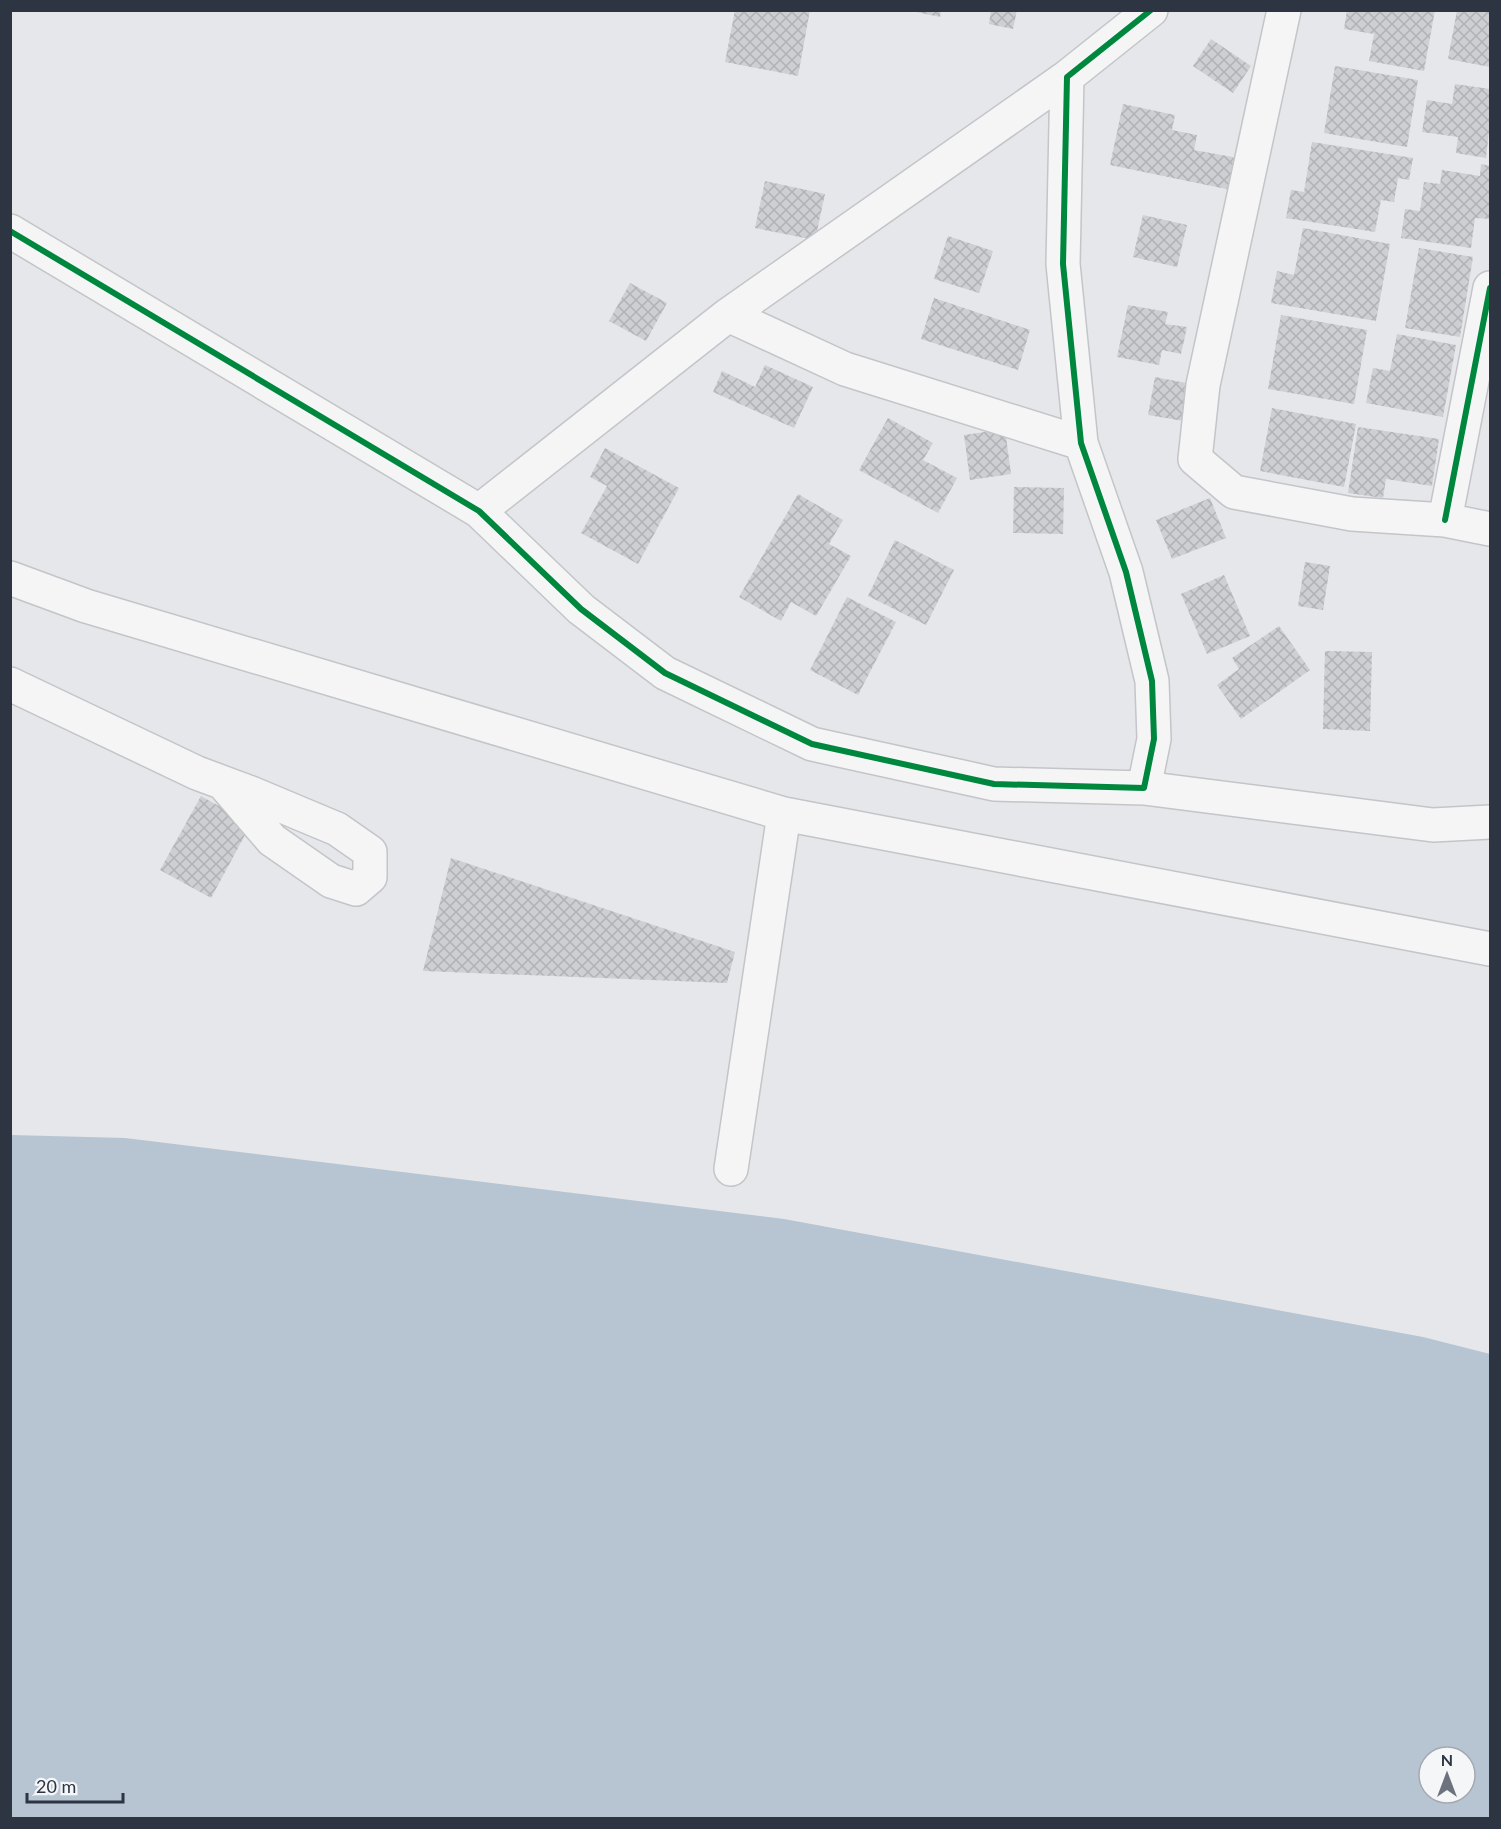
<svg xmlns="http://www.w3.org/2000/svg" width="1501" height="1829" viewBox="0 0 1501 1829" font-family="Lato,sans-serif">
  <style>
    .water { fill: #b7c4d2; fill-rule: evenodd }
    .building { fill: url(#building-cross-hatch) }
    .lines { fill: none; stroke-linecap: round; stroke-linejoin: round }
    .minor-casing { stroke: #c3c5c8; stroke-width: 36 }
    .minor { stroke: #f5f5f6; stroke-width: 33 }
    .cycleway-casing { stroke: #f4f6f8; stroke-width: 10 }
    .cycleway { stroke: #00873e; stroke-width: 6 }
  </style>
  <defs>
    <pattern id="building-cross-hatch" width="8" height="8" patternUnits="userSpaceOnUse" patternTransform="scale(1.5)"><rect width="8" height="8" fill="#cecfd2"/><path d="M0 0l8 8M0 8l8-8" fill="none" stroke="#b1b2b6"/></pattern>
  </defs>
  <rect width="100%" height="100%" fill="#e5e7ea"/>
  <path class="water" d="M11,1135L125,1138L784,1219L1423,1337L1490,1354V1818H11ZM1429,1757H1465V1793H1429Z"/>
  <path class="building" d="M735,10H810L798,76L725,62Z
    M907,10H941L940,17Z
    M991,10H1017L1013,29L989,24Z
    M1347,10H1435L1424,71L1369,61L1374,34L1344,29Z
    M1457,10H1490V67L1448,59Z
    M1211,39L1251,66L1233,93L1193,66Z
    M1335,66L1418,80L1407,147L1324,133Z
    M1455,84L1490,89V122L1486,158L1456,153L1458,137L1422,132L1427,100L1452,104Z
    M1123,104L1175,115L1172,130L1197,135L1194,150L1238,158L1231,190L1110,165Z
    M1312,142L1413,158L1409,180L1398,178L1394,202L1381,200L1375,232L1286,218L1291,190L1304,192Z
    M1481,164L1490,166V219L1475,218L1471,248L1401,238L1405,209L1420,211L1424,182L1440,184L1442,170L1480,176Z
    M765,181L825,194L815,240L755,228Z
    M1143,215L1187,225L1177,267L1133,257Z
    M1303,228L1390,244L1376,321L1271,303L1277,271L1294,275Z
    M948,236L993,251L979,293L934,279Z
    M1419,248L1473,257L1460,337L1405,328Z
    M630,283L667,303L646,341L609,321Z
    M934,298L1030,330L1018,370L921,339Z
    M1128,305L1168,312L1165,324L1187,327L1181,354L1162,350L1159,365L1117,357Z
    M1281,315L1367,330L1354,404L1268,389Z
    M1397,334L1456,345L1443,417L1366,403L1373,368L1390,371Z
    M765,365L813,387L794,428L713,392L722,371L755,387Z
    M1155,377L1202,386L1195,423L1148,415Z
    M1272,408L1356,424L1344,487L1260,471Z
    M888,418L933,443L923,460L957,478L938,513L859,470Z
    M1358,427L1439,439L1432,486L1386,479L1383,498L1348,493Z
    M1005,429L1011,474L970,480L964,435Z
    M605,448L679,488L638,564L581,533L607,486L590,477Z
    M1014,487L1064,488L1063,534L1013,533Z
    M798,494L843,520L829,544L851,556L816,616L791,602L781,621L739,597Z
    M1210,498L1226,538L1172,559L1156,520Z
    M895,540L954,570L926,625L868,596Z
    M1305,562L1330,566L1323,610L1298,606Z
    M1224,575L1250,636L1207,654L1181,594Z
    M847,597L896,622L858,695L810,670Z
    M1279,626L1310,670L1241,719L1217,685L1239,669L1232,658Z
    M1325,651L1372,652L1370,731L1323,729Z
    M201,796L251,824L211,898L160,870Z
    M451,858L735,952L727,983L423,971Z"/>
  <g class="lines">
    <defs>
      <path id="minor" d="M1284,10L1203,385L1195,459L1234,492L1352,514L1445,520L1490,529
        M10,231L479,511L581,609L665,673L812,744L994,784L1144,788L1154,739L1152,681L1126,572L1081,443L1063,264L1067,77L1151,10
        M728,315L1067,77
        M479,511L728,315L845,369L1081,443
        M1445,520L1490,288
        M10,578L86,606L784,814L1490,949
        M10,684L197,773L251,793L337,829L370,852V877L356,889L331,881L272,840L223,783
        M1144,788L1433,825L1490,822
        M731,1169L784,814"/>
    </defs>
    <use href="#minor" class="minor-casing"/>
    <use href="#minor" class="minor"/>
    <defs>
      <path id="cycleway" d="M10,231L479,511L581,609L665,673L812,744L994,784L1144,788L1154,739L1152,681L1126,572L1081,443L1063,264L1067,77L1151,10
        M1445,520L1490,288"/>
    </defs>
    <use href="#cycleway" class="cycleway-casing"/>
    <use href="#cycleway" class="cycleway"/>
  </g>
  <rect width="1501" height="1829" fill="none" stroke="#2d3542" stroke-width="24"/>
  <g transform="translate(1447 1775)"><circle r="28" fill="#f4f6f8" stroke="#a4a9af" stroke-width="1.5"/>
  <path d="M0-4.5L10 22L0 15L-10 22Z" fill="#6d737d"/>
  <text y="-9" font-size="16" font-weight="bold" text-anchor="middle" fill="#2d3542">N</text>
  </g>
  <path d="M27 1793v9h96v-9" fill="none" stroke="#2d3542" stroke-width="3"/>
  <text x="36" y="1793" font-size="18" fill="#2d3542" stroke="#f4f6f8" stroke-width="4.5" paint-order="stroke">20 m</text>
</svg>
